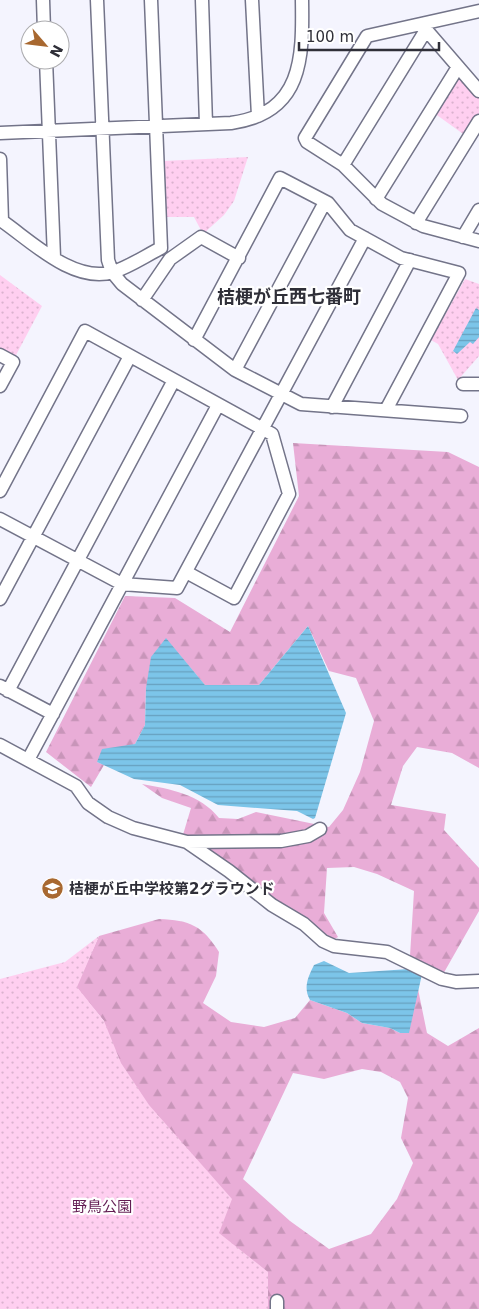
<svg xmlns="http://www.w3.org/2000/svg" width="479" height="1309" viewBox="0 0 479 1309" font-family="'DejaVu Sans','Noto Sans JP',sans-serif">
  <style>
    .forest { fill: url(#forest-firs); fill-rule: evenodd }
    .park { fill: url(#park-dots) }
    .water { fill: url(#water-rules) }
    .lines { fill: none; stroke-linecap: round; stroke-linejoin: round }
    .minor-casing { stroke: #737489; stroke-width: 15 }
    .minor { stroke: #fff; stroke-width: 12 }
    .labels { text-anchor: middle; stroke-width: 4.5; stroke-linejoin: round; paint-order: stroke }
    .poi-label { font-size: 15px; font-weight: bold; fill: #2f2f38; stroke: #fff; text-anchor: start }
    .park-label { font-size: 15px; fill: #631d53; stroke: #fff }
    .quarter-label { font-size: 18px; font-weight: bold; fill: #2f2f38; stroke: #fff }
  </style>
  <defs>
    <pattern id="forest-firs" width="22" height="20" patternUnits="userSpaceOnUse" patternTransform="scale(1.25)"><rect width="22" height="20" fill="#e9add7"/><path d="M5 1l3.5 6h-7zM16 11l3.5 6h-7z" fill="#c895b9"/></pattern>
    <pattern id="park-dots" width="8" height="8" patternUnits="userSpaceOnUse" patternTransform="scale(1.25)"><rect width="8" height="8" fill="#ffcff0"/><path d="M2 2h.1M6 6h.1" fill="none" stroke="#dbb2cf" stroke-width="1.8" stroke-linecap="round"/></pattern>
    <pattern id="water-rules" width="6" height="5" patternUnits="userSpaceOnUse" patternTransform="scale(1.25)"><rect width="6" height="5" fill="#7cc5e9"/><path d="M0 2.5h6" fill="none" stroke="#66a0be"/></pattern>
  </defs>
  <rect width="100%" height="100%" fill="#f4f4fe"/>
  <path class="forest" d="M293,443L448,452L479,467V768L452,753L417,747L403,766L391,805L446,814L444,830L479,868V911L442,976L410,956L414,891L377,874L354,867L327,868L324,913L338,937L333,940L325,938L182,838L191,808L162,798L142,784C170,789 200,794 219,818L238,819L256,812L329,827L343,810L360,772L374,721L356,678L329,671L308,626L259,685H205L166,639L146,688L145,725L135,744L97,762L104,765L91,787L46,752L125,596L175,598L230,632L299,496Z
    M159,919C190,920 203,926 219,952L216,976L203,1003L231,1022L264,1027L295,1018L310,1000L347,1013L362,1023L390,1028L400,1033H408L418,989L427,1033L448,1046L479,1028V1309H0V1122L104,1021L76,987L99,936ZM362,1069L381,1072L400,1082L408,1098L401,1138L413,1163L397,1199L371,1234L329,1249L290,1221L243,1179L293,1073L324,1079Z"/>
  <path class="park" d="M457,78H461L479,98V115L466,136L434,113Z
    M248,157L234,201L224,215L203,234L194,217H166L163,161Z
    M0,275L42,306L15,357L0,348Z
    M465,279L479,284V356L458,380L438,344L431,340Z
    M99,936L77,987L104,1021L121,1063L149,1105L232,1199L219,1233L268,1272V1309H0V979L65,962Z"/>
  <path class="water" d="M476,308L479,310V337L473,344L470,342L457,354L453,351Z
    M308,626L346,713L315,818L313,819L297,811L218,805L180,785L134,779L97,762L102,749L135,744L145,725L146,688L151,657L166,638L205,685H259Z
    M324,961L349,973L409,969L422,974L409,1033H400L390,1028L362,1023L347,1013L310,1000C303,988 308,977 314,965Z"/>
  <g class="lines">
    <defs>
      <path id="minor" d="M43,0L44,30
        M97,0L108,260L112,272L122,284L235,370L301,404L461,416
        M202,0L206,124
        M252,0L258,116
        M479,11L367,36L305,138L307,142L343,165L382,204L423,226L479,241
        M422,25L479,91
        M46,60L54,257
        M0,133L231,123C303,113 303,58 302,0
        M0,159L2,221C31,241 74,284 113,272C129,267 145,256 161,248L151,0
        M343,165L426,30
        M376,199L458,67
        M416,223L479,121
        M463,237L479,210
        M142,300L170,259L201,237L239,258
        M194,340L280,178L328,203L350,230L401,258L459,273L386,410
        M0,355L13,362L0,386
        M235,370L325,202
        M463,384H479
        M332,407L410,260
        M0,491L85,331L272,434L289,494L234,598L186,572
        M0,519L122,584L177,588L365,238
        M0,599L130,356
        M0,686L53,714
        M8,691L174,380
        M0,745L76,786L88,803L108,817L133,828L187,842L229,871L272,905L304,924L323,941L334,946L387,952L442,979L456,982L479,981
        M28,760L218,405
        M187,842L281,841L308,836L320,829
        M277,1301V1309"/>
    </defs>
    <use href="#minor" class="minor-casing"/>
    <use href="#minor" class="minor"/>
  </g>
  <defs>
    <symbol id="school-disc" viewBox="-11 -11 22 22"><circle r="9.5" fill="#a86830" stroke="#fff"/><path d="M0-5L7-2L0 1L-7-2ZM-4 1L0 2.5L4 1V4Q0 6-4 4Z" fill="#fff"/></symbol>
  </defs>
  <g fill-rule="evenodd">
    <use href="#school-disc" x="40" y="876" width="25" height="25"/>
  </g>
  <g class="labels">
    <g class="poi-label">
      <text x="69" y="894">桔梗が丘中学校第2グラウンド</text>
    </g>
    <g class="park-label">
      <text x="102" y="1212">野鳥公園</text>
    </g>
    <g class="quarter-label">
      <text x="289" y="303">桔梗が丘西七番町</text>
    </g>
  </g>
  <g transform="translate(45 45) rotate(118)"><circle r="24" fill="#ffffff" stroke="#acacaf"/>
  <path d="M0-4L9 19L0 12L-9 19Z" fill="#a86830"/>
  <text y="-8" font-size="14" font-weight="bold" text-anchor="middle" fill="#2f2f38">N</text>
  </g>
  <path d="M299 42v8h140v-8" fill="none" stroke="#2f2f38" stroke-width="2.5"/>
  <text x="306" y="42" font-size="15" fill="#2f2f38" stroke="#ffffff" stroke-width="4" paint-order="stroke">100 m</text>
</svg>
